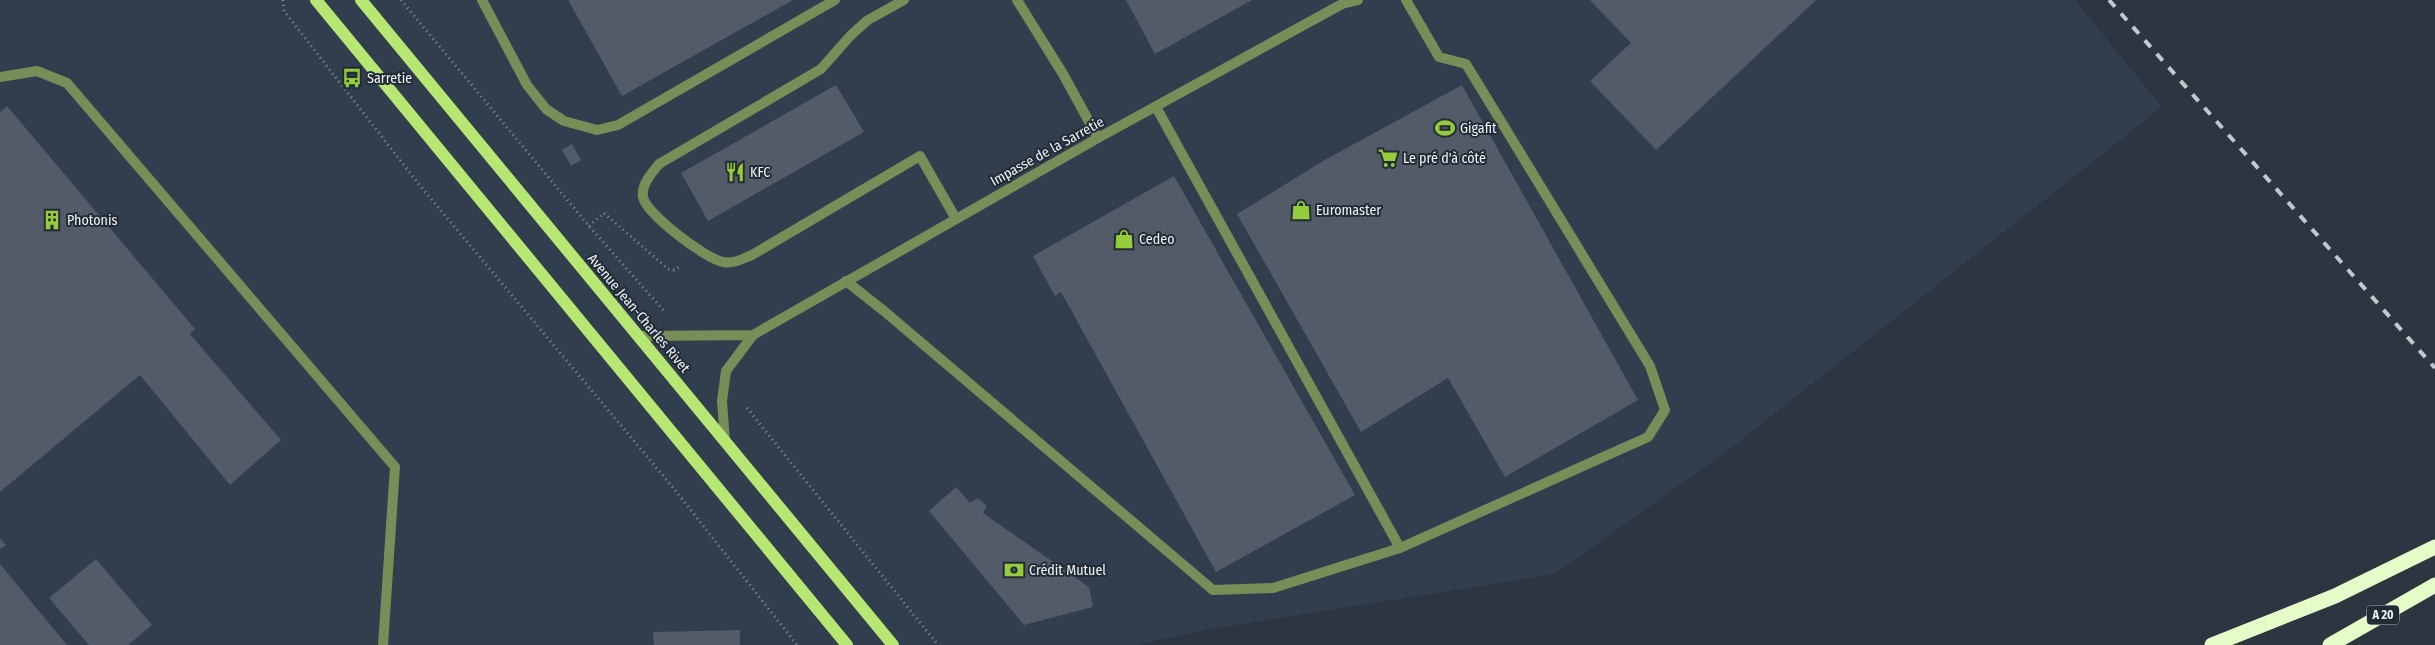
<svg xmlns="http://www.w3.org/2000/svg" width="2435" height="645" viewBox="0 0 2435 645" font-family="'Fira Sans Condensed',sans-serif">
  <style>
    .built { fill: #313e4e }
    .building { fill: #525b67 }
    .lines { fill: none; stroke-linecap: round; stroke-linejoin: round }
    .path { stroke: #89919a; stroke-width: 3; stroke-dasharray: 1 4; stroke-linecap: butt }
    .service { stroke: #768e58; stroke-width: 10 }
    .minor { stroke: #768e58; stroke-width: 10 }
    .primary { stroke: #b6e773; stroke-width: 12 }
    .motorway { stroke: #e5fdc9; stroke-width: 15 }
    .rail { stroke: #c2c8d0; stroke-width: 4; stroke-dasharray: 9 9; stroke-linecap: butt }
    .labels { text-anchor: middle; stroke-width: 4; stroke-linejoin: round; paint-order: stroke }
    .shield { fill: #232b35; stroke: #b1b7bf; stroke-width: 1 }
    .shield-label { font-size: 12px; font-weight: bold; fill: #eef3fa }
    .poi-label { font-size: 14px; fill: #eef3fa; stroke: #232b35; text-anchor: start }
    .street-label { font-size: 14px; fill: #eef3fa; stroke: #232b35 }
  </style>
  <rect width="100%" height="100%" fill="#2c3540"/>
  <path class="built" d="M0,0H2075L2162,107L1730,449L1555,574L1205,630L1136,645H0Z"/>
  <path class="building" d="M568,0H793L622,96Z
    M1126,0H1252L1155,54Z
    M1590,0H1816L1656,150L1590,81L1631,43Z
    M836,85L864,132L708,221L681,173Z
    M1462,85L1638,400L1505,477L1448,378L1361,432L1237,214L1323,161Z
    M7,106L195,329L190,334L281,440L230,485L140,375L0,492V112Z
    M572,144L581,160L571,166L562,150Z
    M1174,176L1355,495L1216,572L1061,292L1055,296L1033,256Z
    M956,487L970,503L978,498L987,506L983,513L1089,587L1093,607L1024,625L929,511Z
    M0,538L6,545L0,549Z
    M96,559L152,625L128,645H89L49,598Z
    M0,564L67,645H0Z
    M740,630V645H654L653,632Z"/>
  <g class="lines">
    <path class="path" d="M283,0L284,11L417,182L675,490L797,645
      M401,0L589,226L665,312
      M589,226L604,213L668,269L674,270L681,266
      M747,408L938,645"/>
    <path class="service" d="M482,0L527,85L546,109L564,121L597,130L618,125L835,0
      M904,0L868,20L851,35L821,69L659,164C652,173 641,184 643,197C646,214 706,259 723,262C734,264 742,259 752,255L920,156L956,219
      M1017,0L1063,74L1098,138
      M0,77L37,71L67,83L395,467L383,645
      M1156,107L1400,548
      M846,281L884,311L1213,590L1273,588L1400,548L1648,437L1665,410L1650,366L1466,64L1439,57L1406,0"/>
    <path class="minor" d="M638,336L753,335
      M725,441L722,401L726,371L753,335L1098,138L1342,4L1358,0"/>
    <path class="primary" d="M316,0L847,645
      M361,0L893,645"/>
    <path class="motorway" d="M2212,645L2335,596L2435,547
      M2330,645L2435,585"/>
    <path class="rail" d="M2109,0L2435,368"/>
  </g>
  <defs>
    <symbol id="bus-bare" viewBox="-9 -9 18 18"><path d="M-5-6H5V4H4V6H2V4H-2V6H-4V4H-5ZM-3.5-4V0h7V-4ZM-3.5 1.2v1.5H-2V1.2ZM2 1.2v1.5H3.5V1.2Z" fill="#95cc3a" stroke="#232b35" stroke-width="2.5" paint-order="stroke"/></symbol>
    <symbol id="stadium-bare" viewBox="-9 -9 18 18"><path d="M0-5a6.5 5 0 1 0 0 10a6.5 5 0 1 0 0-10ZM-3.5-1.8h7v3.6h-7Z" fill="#95cc3a" stroke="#232b35" stroke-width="2.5" paint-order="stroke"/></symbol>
    <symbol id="supermarket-bare" viewBox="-9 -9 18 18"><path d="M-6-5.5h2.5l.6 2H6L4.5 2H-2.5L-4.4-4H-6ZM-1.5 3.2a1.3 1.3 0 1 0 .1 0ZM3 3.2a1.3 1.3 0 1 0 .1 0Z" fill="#95cc3a" stroke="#232b35" stroke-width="2.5" paint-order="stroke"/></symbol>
    <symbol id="restaurant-bare" viewBox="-9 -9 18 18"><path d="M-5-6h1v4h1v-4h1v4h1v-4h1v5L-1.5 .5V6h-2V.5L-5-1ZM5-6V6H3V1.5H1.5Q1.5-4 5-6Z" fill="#95cc3a" stroke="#232b35" stroke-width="2.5" paint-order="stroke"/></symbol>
    <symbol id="shop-bare" viewBox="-9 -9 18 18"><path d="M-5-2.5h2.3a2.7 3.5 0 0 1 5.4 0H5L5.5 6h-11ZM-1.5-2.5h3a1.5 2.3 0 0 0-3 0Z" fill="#95cc3a" stroke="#232b35" stroke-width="2.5" paint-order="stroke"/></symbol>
    <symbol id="building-bare" viewBox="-9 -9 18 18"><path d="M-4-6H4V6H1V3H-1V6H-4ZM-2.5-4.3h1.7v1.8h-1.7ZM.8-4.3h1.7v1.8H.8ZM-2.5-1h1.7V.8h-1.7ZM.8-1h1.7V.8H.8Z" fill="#95cc3a" stroke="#232b35" stroke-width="2.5" paint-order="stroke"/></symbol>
    <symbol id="bank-bare" viewBox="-9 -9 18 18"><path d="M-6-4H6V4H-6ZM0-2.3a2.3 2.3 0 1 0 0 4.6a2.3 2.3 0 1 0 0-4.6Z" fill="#95cc3a" stroke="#232b35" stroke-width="2.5" paint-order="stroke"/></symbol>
  </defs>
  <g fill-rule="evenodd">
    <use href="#bus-bare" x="338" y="64" width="28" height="28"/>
    <use href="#stadium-bare" x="1431" y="114" width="28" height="28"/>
    <use href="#supermarket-bare" x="1374" y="144" width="28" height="28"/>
    <use href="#restaurant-bare" x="721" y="158" width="28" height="28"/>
    <use href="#shop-bare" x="1287" y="196" width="28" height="28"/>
    <use href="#building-bare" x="38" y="206" width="28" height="28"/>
    <use href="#shop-bare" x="1110" y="225" width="28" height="28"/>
    <use href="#bank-bare" x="1000" y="556" width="28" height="28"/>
  </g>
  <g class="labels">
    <rect class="shield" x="2367" y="605.5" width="32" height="19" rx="4"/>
    <g class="shield-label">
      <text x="2383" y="619">A 20</text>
    </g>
    <g class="poi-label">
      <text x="367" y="83">Sarretie</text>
      <text x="1460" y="133">Gigafit</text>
      <text x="1403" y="163">Le pré d'à côté</text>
      <text x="750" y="177">KFC</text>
      <text x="1316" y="215">Euromaster</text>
      <text x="67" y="225">Photonis</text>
      <text x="1139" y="244">Cedeo</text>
      <text x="1029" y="575">Crédit Mutuel</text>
    </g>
    <g class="street-label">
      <text transform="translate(1047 151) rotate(-29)" y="5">Impasse de la Sarretie</text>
      <text transform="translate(639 313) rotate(50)" y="5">Avenue Jean-Charles Rivet</text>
    </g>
  </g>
</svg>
